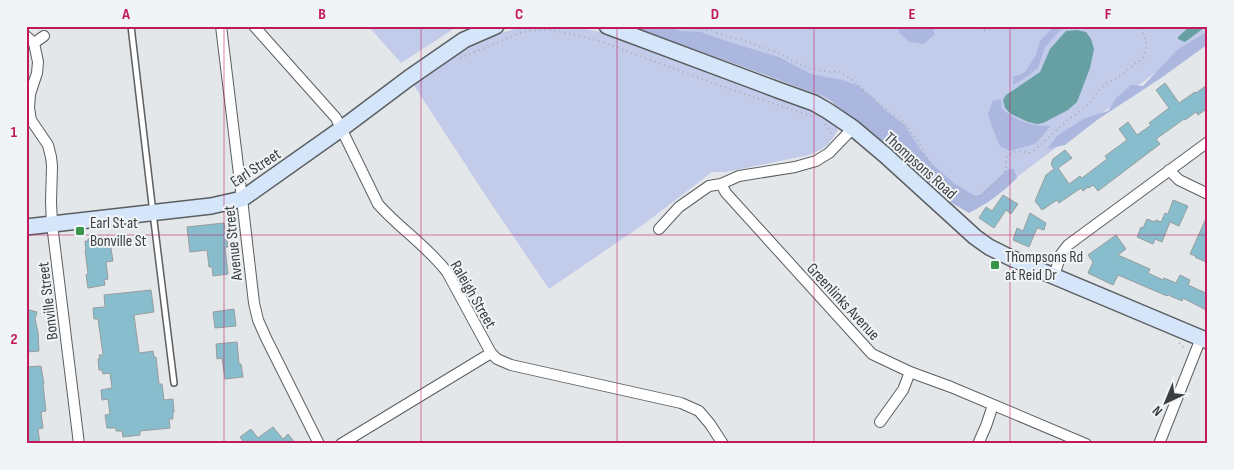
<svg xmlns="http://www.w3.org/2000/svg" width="1234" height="470" viewBox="0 0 1234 470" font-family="'Sofia Sans Condensed',sans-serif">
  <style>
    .green { fill: #c3cbea }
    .forest { fill: #acb7e0 }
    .water { fill: #66a0a3 }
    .building { fill: #88bdce; stroke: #989d9e }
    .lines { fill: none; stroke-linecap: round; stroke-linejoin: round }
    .lane-casing { stroke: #5c5f62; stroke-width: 8 }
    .street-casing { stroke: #5c5f62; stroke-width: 12 }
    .secondary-casing { stroke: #5c5f62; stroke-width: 18 }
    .path { stroke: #a8acad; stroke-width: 2; stroke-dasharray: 1 4; stroke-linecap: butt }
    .lane { stroke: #fff; stroke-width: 5 }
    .street { stroke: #fff; stroke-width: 10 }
    .secondary { stroke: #d5e6fa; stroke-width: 15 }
    .grid { fill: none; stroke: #c2185b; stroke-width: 1; stroke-opacity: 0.55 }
    .poi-dot { fill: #379548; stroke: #f0f4f7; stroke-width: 2 }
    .labels { text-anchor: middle; stroke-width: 4; stroke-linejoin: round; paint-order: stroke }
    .street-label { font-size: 16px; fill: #3b3d3e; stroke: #f0f4f7 }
    .poi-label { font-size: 16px; fill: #3b3d3e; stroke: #f0f4f7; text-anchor: start }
    .neatline { fill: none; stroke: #c2185b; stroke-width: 2 }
    .grid-label { font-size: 16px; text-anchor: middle; font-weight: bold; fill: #c2185b }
  </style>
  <rect width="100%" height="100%" fill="#e3e7e9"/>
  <path class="green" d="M368,26H458L401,63Z
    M526,26H567L608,33L777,96L817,112L839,127C833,142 824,149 809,155L726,172H712L644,224L549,289L484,193L413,84L469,45L501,33Z
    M640,26H1208V33L981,204L841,105L669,36Z"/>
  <path class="forest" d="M630,26H661L682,31L701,32L732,43L779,57L811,74L842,80L857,85L870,95L886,111L904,124L920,149L932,164L954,183L975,196L980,195L1008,169H1014L1017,178C1002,193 987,204 969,213L952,203L879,139L826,97Z
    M900,26H933L935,34L924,44L910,42L899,33Z
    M1054,26H1064L1045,47L1038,68L1022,80L1013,85V77L1025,72L1036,55L1040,41Z
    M1208,31V44L1161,78L1097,120L1065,145L1047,149L1057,136L1083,119L1108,111L1116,98L1131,85L1143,86L1177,50Z
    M1001,99L1002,109C1017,121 1030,126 1050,126L1044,134L1035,144L1010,151L1000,146L992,127L988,114L993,101Z"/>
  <path class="water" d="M1190,26H1208V28H1204L1185,42L1178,39V37Z
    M1077,30L1086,32L1091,39L1094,49L1090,68L1077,102L1068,110L1043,123L1037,124L1028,122L1011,114L1005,108L1003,100L1006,95L1040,72L1050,49L1066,31Z"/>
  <path class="building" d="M1165,83L1179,103L1195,92L1196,93L1208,84V108L1198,115L1196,112L1185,120L1184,119L1156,139L1160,144L1098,191L1093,185L1089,188L1088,187L1083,191L1081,188L1059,203L1057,200L1042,210L1035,201L1046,175L1054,169L1051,164L1053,159L1065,150L1072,158L1058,168L1069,184L1080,176L1082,178L1107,159L1105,156L1127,140L1119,129L1128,122L1137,135L1151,125L1149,123L1169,108L1156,90Z
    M1003,195L1018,204L1011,214L1006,210L994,228L979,218L986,207L992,211Z
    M1173,200L1188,206L1179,226L1170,222L1162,242L1155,239L1153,244L1137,237L1141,227L1143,228L1147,219L1155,222L1156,220L1161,222L1165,213L1168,214Z
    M1030,213L1046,223L1044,230L1037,228L1029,247L1013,240L1017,228L1023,231Z
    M1208,214V263L1195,257L1196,256L1190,254Z
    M224,223L228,247H225L228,274L213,276L212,267H209L207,250L190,252L187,227Z
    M1116,235L1126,249L1118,255L1150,269L1148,273L1163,280L1164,278L1176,283L1180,275L1190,280L1188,285L1208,294V311L1183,298L1182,301L1168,295L1167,296L1118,275L1113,285L1088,273L1093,262L1088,255Z
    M109,236L113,261L106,262L108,279L104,280L105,285L88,288L86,275L88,274L85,250H86L85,241H88V239Z
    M151,290L154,312L134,315L139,352L140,353L153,351L154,357H156L159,384H162L164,400L173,399L174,412L173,413V419H169L170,428L140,431V435L123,437L122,431H116V428H107L105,415L110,414L108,399L102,400L101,390L112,388L110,373L103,374L102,370H99L98,359H100L99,355H103L98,319H94L93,308L105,307L104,295Z
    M26,309L37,312L35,319L38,332L39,351L26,352Z
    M234,309L236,326L215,328L213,312Z
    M237,342L239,364H241L243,377L225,379L222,358L217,359L216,344Z
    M41,366L44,384H43L46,411L41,412L43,428L38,429L40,444H27L26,367Z
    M273,427L283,439L288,434L296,444H245L240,437L251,429L258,438Z"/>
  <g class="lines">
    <defs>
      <path id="lane" d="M131,26L153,213L174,383"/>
      <path id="street" d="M221,26L242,199L254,303L258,320L266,338L319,444
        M254,26L336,118L378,204C399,228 427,246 447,272L491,353L497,359L511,365L681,403L699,411L710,424L723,444
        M26,36L34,43L38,62L37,73L30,94L29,108L31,120L48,145L51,157L52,166L51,202L52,224L79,444
        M34,43L44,36
        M1169,170L1179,180L1208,194
        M721,184L726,193L872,354L910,372L951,387L1086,444
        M659,229L679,207L709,186L721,184L739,176L795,167L816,161L829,153L853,128
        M1054,276L1061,254L1068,245L1208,142
        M880,422L903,390L910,372
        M341,444L491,353
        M978,444L986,426L993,405
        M1159,444L1201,338"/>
      <path id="secondary" d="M607,26L778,90L814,103L828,111L853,128L885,155L975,237L989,247L1013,259L1208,341
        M26,227L211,206L242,199L341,129L409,78L464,40L496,26"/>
    </defs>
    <use href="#lane" class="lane-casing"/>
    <use href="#street" class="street-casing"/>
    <use href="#secondary" class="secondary-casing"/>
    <path class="path" d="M682,26L707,30L748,42L778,53L808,68L830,72L838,71L851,79L882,106L904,122L917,140L933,168L945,182L964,196L970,197L980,196L1000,180L1004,175L1006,167V160L1007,156L1012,153L1017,151L1030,153L1036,149L1069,119L1078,113L1092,101L1097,92L1105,84L1117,78L1143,58L1147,46L1141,26
      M936,26H941
      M975,26L986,31L993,26
      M460,58L522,32L538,30H552L576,35L602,42L729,89L811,116
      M825,124L832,135
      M1179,343L1186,350"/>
    <use href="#lane" class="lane"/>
    <use href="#street" class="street"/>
    <use href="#secondary" class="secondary"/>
  </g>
  <path class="grid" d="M224,26V444M421,26V444M617,26V444M814,26V444M1010,26V444M26,235H1208"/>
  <g class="poi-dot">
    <rect x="75" y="226" width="10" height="10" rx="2.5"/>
    <rect x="990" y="260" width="10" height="10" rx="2.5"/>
  </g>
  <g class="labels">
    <g class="street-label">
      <text transform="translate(921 165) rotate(42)" y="6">Thompsons Road</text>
      <text transform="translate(255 167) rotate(-33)" y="6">Earl Street</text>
      <text transform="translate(232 243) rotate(-96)" y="6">Avenue Street</text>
      <text transform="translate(474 294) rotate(60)" y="6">Raleigh Street</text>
      <text transform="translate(47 301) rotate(-97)" y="6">Bonville Street</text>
      <text transform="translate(844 301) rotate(47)" y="6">Greenlinks Avenue</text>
    </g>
    <g class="poi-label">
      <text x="90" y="228">Earl St at<tspan x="90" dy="18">Bonville St</tspan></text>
      <text x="1005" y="262">Thompsons Rd<tspan x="1005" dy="18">at Reid Dr</tspan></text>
    </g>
  </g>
  <rect width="1234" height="470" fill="none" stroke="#f0f4f7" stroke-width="55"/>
  <g transform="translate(1166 402) rotate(224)" stroke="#f0f4f7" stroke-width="4" paint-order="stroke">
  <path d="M0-4L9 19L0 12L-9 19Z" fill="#3b3d3e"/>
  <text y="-8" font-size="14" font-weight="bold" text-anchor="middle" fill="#3b3d3e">N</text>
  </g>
  <rect x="28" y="28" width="1178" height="414" class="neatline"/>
  <g class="grid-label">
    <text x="126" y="19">A</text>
    <text x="322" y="19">B</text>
    <text x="519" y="19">C</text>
    <text x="715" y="19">D</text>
    <text x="912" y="19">E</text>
    <text x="1108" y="19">F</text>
    <text x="14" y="137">1</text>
    <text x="14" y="344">2</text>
  </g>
</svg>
